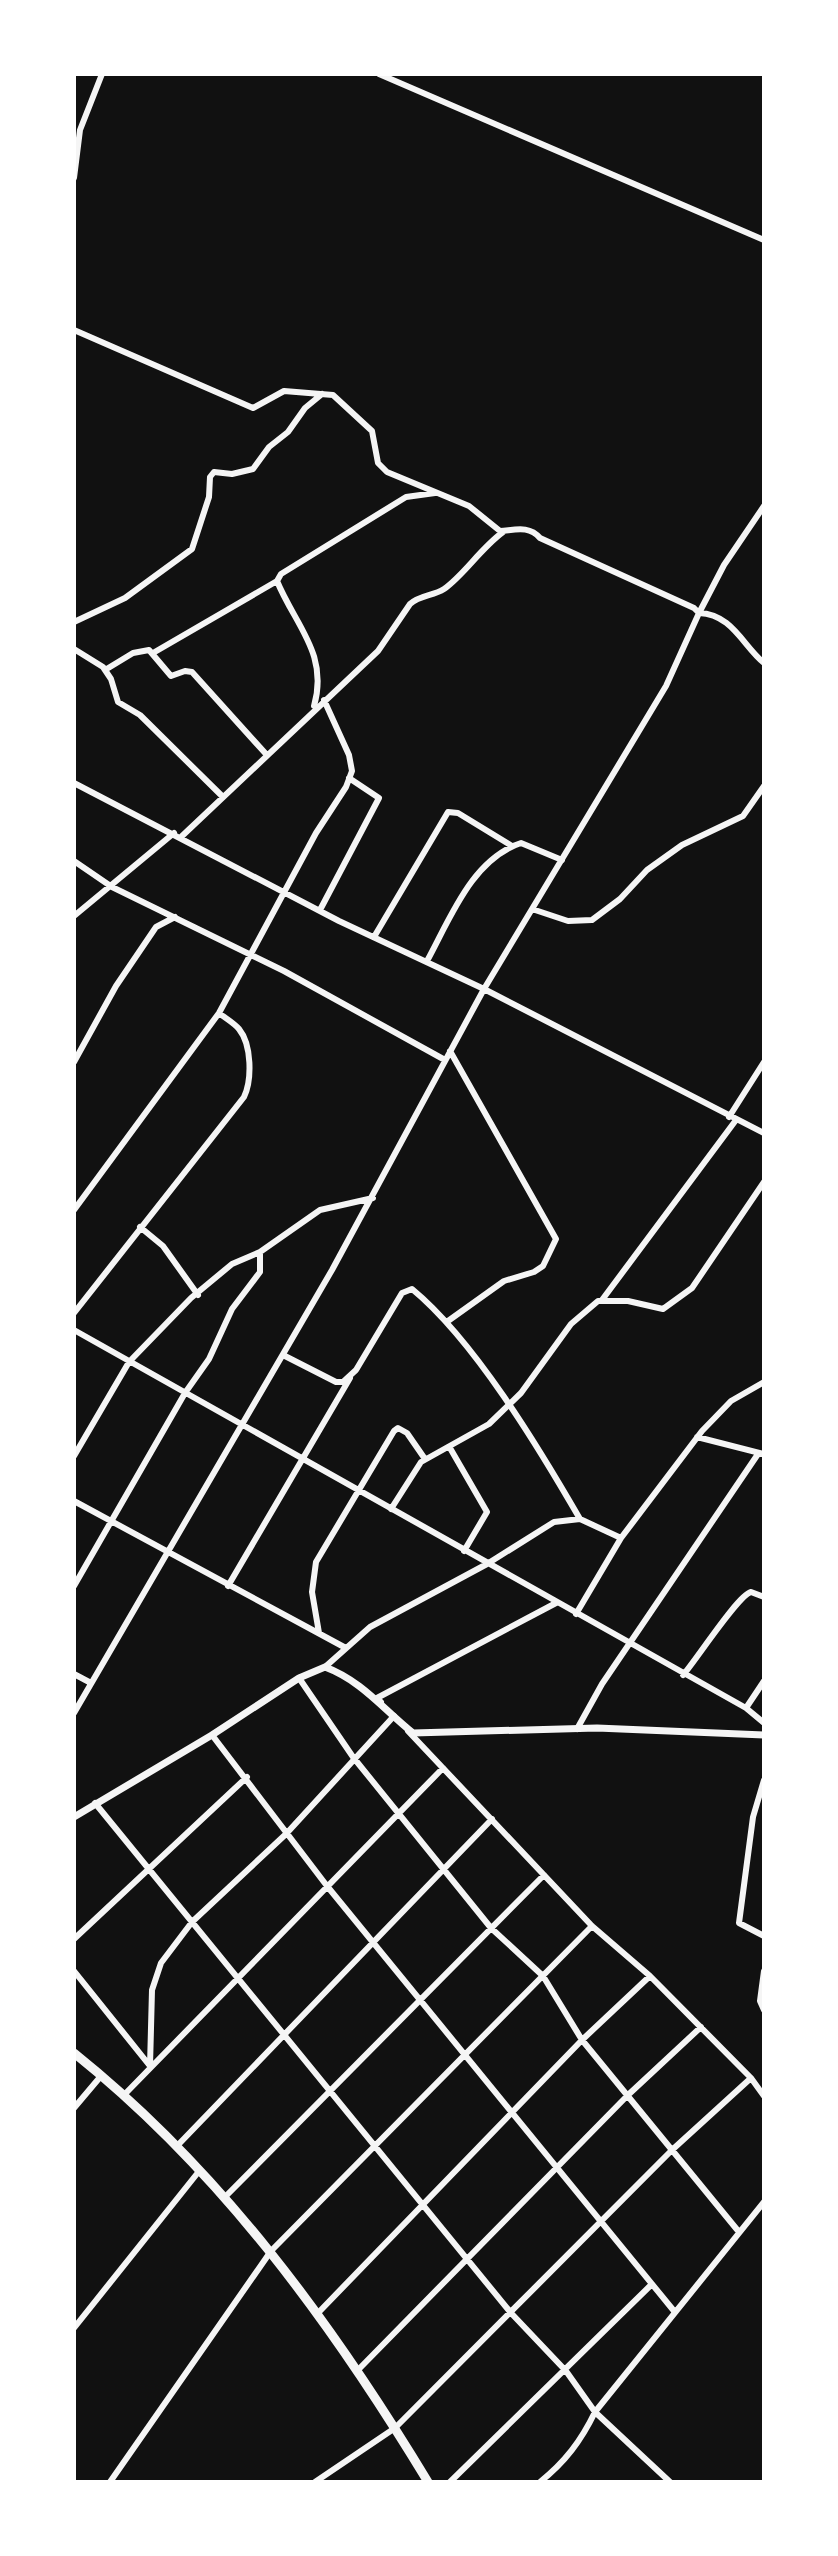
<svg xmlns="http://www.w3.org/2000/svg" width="838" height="2556" viewBox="0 0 838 2556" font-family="'Noto Serif',serif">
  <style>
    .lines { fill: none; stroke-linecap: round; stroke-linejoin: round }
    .minor { stroke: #f5f5f5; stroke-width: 6 }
    .tertiary { stroke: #f5f5f5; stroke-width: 7 }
    .primary { stroke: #f5f5f5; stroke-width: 9 }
  </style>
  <rect width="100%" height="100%" fill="#111"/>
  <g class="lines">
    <path class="minor" d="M379,74L764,240
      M74,178L80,130L102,74
      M74,330L253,408L284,391L333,395L372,431L378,463L387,472L469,506L500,531C515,530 529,525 540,538L694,608L699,613L666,686L484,989L332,1270L74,1713
      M764,506L724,565L699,613C732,614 743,646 764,663
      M74,622L125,598L192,549L209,497L210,477L214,472L232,474L253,469L269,447L288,432L305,408L322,394
      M74,649L103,667L111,679L118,702L140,715L222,796
      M153,653L277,581
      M105,670L133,653L149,650L171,676L185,671L192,672L266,754
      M314,706C329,654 295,625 277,581L281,574L406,497L435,493
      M74,783L339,921L484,989L764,1133
      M181,837L378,651L410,604C420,595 433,596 444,589C464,575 480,549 503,532
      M74,861L112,887L284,971L445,1060
      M532,909L568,921L592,920L620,899L647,870L682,845L743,816L764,786
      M320,910L379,798L349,778
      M74,916L174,833
      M374,937L448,812L458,813L512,846
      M427,961C450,919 472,859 521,843L562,860
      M74,1062L116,986L156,927L175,917
      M729,1117L764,1062
      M74,1210L219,1013L316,833L346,787L352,771L349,755L324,700
      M140,1227L163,1246L198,1295
      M602,1300L736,1120
      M74,1313L244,1097C252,1080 252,1045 239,1029C234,1023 225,1018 219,1013
      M448,1321L504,1281L534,1272L543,1266L556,1239L450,1051
      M74,1330L746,1708L764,1723
      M283,1355L336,1382H343L356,1370L402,1293L412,1289C474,1340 539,1448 580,1519
      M697,1437L764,1454
      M450,1448L487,1512L464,1551
      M74,1456L129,1362L191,1298L232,1264L260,1252L320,1210L373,1198
      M74,1501L344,1647
      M391,1509L421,1462L489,1424L521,1393L571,1324L598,1301H628L663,1309L692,1288L764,1182
      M74,1586L185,1393L209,1359L232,1309L260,1272V1252
      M228,1586L350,1378
      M576,1614L621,1538
      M319,1633L312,1592L316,1562L394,1431L398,1428L407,1433L425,1459
      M325,1667L370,1627L487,1564L554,1522L580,1519L621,1538L702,1431L731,1401L764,1382
      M74,1674L91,1683
      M683,1675C697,1659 738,1595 751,1592L764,1597
      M299,1678L353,1757L491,1928L543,1976L582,2040L739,2232
      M381,1702L377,1698L556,1603
      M746,1708L764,1681
      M577,1729L602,1684L758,1454
      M408,1731L592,1926L650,1976L751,2078L764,2096
      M212,1735L327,1886L674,2311
      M764,1780L753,1817L739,1923L764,1936
      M95,1803L511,2313L566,2371L595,2412L764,2202
      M74,1939L247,1777
      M74,1971L150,2066
      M764,1971L760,2001L764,2010
      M150,2066L152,1990L161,1963L192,1922L286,1834L394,1716
      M124,2095L443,1768
      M74,2108L101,2076
      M177,2146L492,1819
      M225,2197L544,1875
      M318,2313L582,2040L650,1976
      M74,2328L200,2170
      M358,2370L628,2095L701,2027
      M110,2482L271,2251L592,1926
      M315,2482L395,2428L672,2150L751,2078
      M450,2482L652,2284
      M540,2482C565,2462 581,2441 595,2412L670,2482"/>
    <path class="tertiary" d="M74,1817L212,1735L299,1678L325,1667C362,1681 383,1709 413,1733L597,1728L764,1735"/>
    <path class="primary" d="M74,2053C221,2171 331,2322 428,2482"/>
  </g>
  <rect width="838" height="2556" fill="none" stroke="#ffffff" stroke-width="152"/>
</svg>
